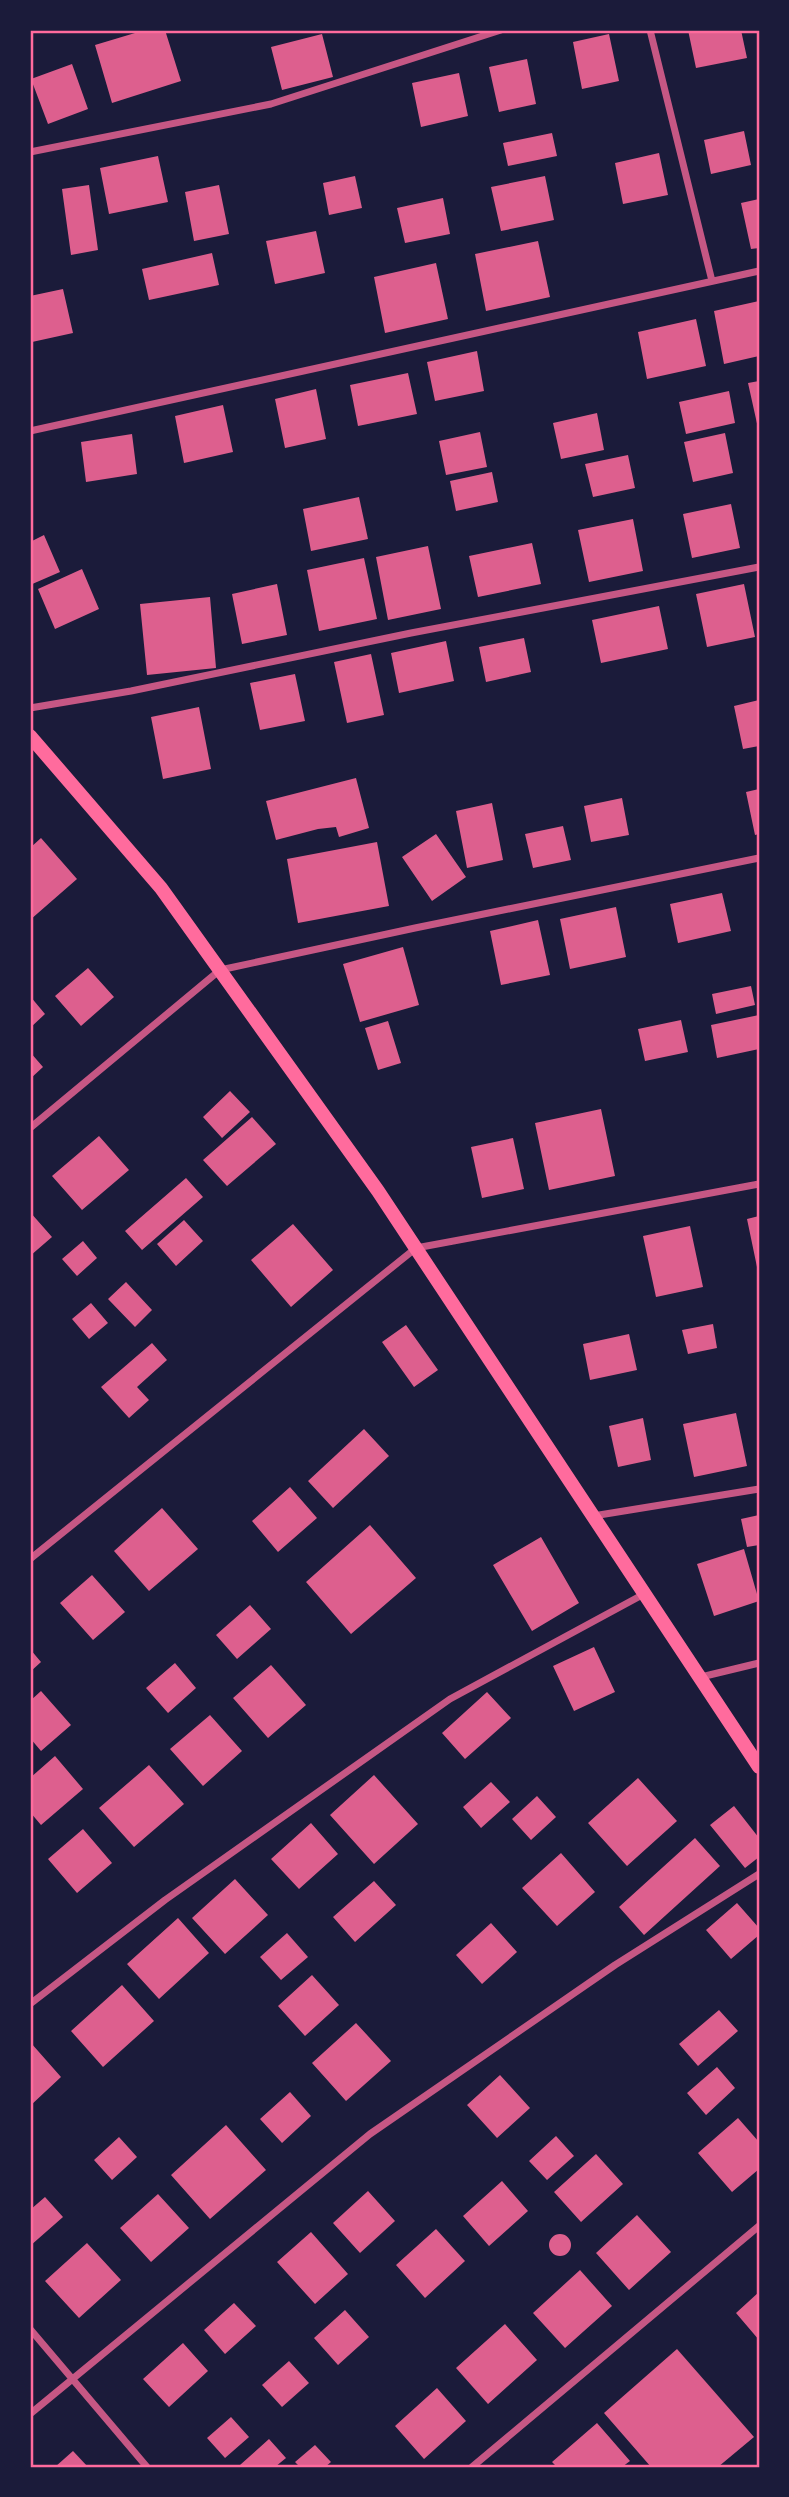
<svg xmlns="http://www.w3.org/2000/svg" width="789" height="2497" viewBox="0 0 789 2497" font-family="'Roboto Serif',serif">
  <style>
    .building { fill: #dd5f8e }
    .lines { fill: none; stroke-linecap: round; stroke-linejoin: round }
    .minor { stroke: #c65784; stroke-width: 7 }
    .secondary { stroke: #ff6b9d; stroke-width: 14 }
    .neatline { fill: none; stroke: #ff6b9d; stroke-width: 2.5 }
  </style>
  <rect width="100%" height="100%" fill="#1b1b3a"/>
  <path class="building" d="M145,30H165L181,81L112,103L95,45Z
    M688,30H741L747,58L696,68Z
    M322,34L333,77L282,90L271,47Z
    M609,34L619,81L582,89L573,42Z
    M527,59L536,104L499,112L489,67Z
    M72,64L88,109L48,124L31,79Z
    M459,73L468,116L421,127L412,83Z
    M744,131L751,165L711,174L704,140Z
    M552,133L557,156L508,166L503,143Z
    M659,153L668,195L623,204L615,163Z
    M158,156L168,202L109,214L100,168Z
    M355,176L362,208L329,215L323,183Z
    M545,176L554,220L501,231L491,187Z
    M89,185L98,250L71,255L62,189Z
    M219,185L229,234L194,241L185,192Z
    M443,198L450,234L405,243L397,208Z
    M759,199V248L751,249L741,203Z
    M316,231L325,273L275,284L266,241Z
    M538,241L550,297L486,311L475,254Z
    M212,253L219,285L149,300L142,269Z
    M436,263L448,319L385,333L374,277Z
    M63,289L73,333L32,342L30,296Z
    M759,301V356L724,364L714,311Z
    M696,319L706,366L647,379L638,332Z
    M477,351L484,391L435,401L427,362Z
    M408,373L417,414L358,426L350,385Z
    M759,381V428H758L748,383Z
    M316,389L326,439L285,448L275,399Z
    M729,391L735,423L686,434L679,402Z
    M223,405L233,452L184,463L175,416Z
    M597,413L604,450L561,459L553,423Z
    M480,432L487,467L446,475L439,441Z
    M725,433L733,473L693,482L684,442Z
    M132,434L137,474L86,482L81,442Z
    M628,455L635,488L593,497L585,464Z
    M492,472L498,502L456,511L450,481Z
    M359,497L368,539L311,551L303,509Z
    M731,504L740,548L692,558L683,514Z
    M633,519L643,571L589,582L578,530Z
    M44,535L60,572L30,585V542Z
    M532,543L541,584L478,597L469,556Z
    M428,546L441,609L388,620L376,557Z
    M364,558L377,619L319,631L307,570Z
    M82,569L99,609L55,629L38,589Z
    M277,584L287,635L242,644L232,594Z
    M744,584L755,637L707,647L696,594Z
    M210,597L216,668L147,675L140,604Z
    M659,606L668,649L601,663L592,620Z
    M524,638L531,672L486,682L479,647Z
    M446,641L454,681L399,693L391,653Z
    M371,654L384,715L347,723L334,662Z
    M295,674L305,721L260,730L250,683Z
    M759,700V746L743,749L734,706Z
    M199,707L211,769L163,779L151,717Z
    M356,778L369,828L339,837L336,827L318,829L276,840L266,801Z
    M759,789V834L755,835L746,792Z
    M622,798L629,835L591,842L584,806Z
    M492,803L503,860L467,868L456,811Z
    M563,826L571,860L533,868L525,834Z
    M436,834L466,877L432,901L402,857Z
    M41,838L77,879L30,920V848Z
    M377,842L389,906L298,923L287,859Z
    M722,893L731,931L678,943L670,904Z
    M616,907L626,957L570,969L560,919Z
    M538,920L550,975L501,985L490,931Z
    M403,947L419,1005L360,1022L343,964Z
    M88,968L114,997L81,1026L55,996Z
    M751,986L755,1005L716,1014L712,994Z
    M30,996L45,1014L30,1028Z
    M759,1015V1049L717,1058L711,1025Z
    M681,1020L688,1052L645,1061L638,1029Z
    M388,1021L401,1063L378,1070L365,1028Z
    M30,1052L43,1067L30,1079Z
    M230,1091L250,1112L222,1138L203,1117Z
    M601,1109L615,1176L549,1190L535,1123Z
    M252,1117L276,1144L227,1186L203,1160Z
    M99,1136L129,1170L82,1210L52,1176Z
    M513,1138L524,1189L482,1198L471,1147Z
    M186,1178L203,1197L142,1250L125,1231Z
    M30,1212L52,1237L30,1256Z
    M759,1216V1266L757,1267L747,1219Z
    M184,1220L203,1241L176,1266L157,1244Z
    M293,1224L333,1270L291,1307L251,1260Z
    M690,1226L703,1287L656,1297L643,1236Z
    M83,1241L97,1258L77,1276L62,1259Z
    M126,1282L152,1310L135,1327L108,1299Z
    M91,1303L108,1323L89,1339L72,1319Z
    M713,1324L717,1348L688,1354L682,1330Z
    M406,1325L438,1370L414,1387L382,1342Z
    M629,1334L637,1370L590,1380L583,1344Z
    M152,1343L167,1360L137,1387L149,1400L129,1418L101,1387Z
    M736,1413L747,1466L694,1477L683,1424Z
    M643,1418L651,1460L618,1467L609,1426Z
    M364,1429L389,1456L333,1508L308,1481Z
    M290,1487L317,1518L278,1552L252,1521Z
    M162,1508L198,1549L149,1591L114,1551Z
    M759,1515V1545L747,1547L741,1519Z
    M370,1525L416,1578L351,1634L306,1582Z
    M541,1537L579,1603L532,1631L493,1565Z
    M744,1549L759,1601L714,1616L697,1564Z
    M92,1575L125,1612L93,1640L60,1603Z
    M250,1605L271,1629L237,1659L216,1635Z
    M594,1647L615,1692L574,1711L553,1666Z
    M30,1649L41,1662L30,1672Z
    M175,1663L196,1688L168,1713L146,1688Z
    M271,1665L306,1705L268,1738L233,1698Z
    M41,1691L71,1725L41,1751L30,1738V1701Z
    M487,1692L511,1718L465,1759L442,1733Z
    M210,1715L242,1751L203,1786L170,1749Z
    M55,1756L83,1789L41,1825L30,1812V1778Z
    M149,1765L184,1804L134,1847L99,1808Z
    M374,1775L418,1824L374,1864L330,1815Z
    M638,1778L677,1821L627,1866L588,1823Z
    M491,1782L510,1802L481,1828L463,1807Z
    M537,1796L556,1817L531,1840L512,1819Z
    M734,1806L759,1838V1857L745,1868L710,1825Z
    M311,1823L338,1854L299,1889L271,1859Z
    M83,1829L112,1863L77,1893L48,1859Z
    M695,1838L720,1866L644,1935L619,1907Z
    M561,1853L595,1892L557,1926L522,1888Z
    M235,1879L268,1915L225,1954L192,1918Z
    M374,1881L396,1905L355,1942L333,1917Z
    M737,1903L759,1928V1935L731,1959L706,1930Z
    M178,1918L209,1953L159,1999L127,1964Z
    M491,1923L517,1952L482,1984L456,1955Z
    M287,1933L308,1957L281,1980L260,1957Z
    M312,1975L339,2005L305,2036L278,2006Z
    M122,1985L154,2021L103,2067L71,2031Z
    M719,2010L738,2031L698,2066L679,2044Z
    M356,2023L391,2061L346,2101L312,2063Z
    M31,2043L61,2077L30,2106V2045Z
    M717,2067L735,2088L706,2115L687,2093Z
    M500,2075L530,2108L497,2138L467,2105Z
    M290,2092L311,2116L282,2143L260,2119Z
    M738,2118L759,2142V2169L732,2192L698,2153Z
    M226,2125L266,2170L210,2219L171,2175Z
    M556,2136L574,2156L547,2180L529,2161Z
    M119,2137L137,2157L112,2180L94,2160Z
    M596,2154L623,2184L581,2222L554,2192Z
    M502,2181L528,2211L489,2246L463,2216Z
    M368,2191L395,2221L360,2253L333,2223Z
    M158,2194L189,2228L151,2262L120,2228Z
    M45,2197L63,2217L30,2246V2210Z
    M637,2215L671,2252L629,2290L596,2253Z
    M436,2229L465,2261L425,2298L396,2265Z
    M311,2232L348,2274L315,2304L277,2262Z
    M549 2245a11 11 0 1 1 22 0a11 11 0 1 1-22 0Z
    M87,2243L121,2280L79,2318L45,2281Z
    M580,2270L612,2306L565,2348L533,2313Z
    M759,2292V2340L736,2313Z
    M234,2303L256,2326L225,2354L204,2330Z
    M345,2310L369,2337L338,2365L314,2338Z
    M505,2324L537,2360L488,2404L456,2368Z
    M183,2343L208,2371L169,2407L143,2379Z
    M677,2349L754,2437L718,2467H651L604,2413Z
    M289,2361L309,2383L282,2407L262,2385Z
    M437,2388L466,2421L424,2459L395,2426Z
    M231,2417L249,2437L225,2458L207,2438Z
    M597,2423L630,2461L622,2467H557L552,2462Z
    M269,2439L286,2458L275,2467H243L240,2465Z
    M315,2445L331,2462L325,2467H300L295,2462Z
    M73,2451L88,2467H55Z"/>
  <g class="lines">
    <path class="minor" d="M650,30L712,281
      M30,152L271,104L501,30
      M30,431L759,271
      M30,708L131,691L411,633L759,567
      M30,1128L220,970L415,928L759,858
      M593,1516L759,1489
      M30,1559L416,1248L759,1184
      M701,1677L759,1663
      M30,2004L165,1900L450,1699L644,1594
      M30,2329L147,2467
      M30,2414L370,2134L615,1965L759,1874
      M472,2467L759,2226"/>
    <path class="secondary" d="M30,736L161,888L378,1191L759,1767"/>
  </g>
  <rect width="789" height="2497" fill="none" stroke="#1b1b3a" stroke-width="63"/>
  <rect x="32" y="32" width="726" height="2434" class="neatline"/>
</svg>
